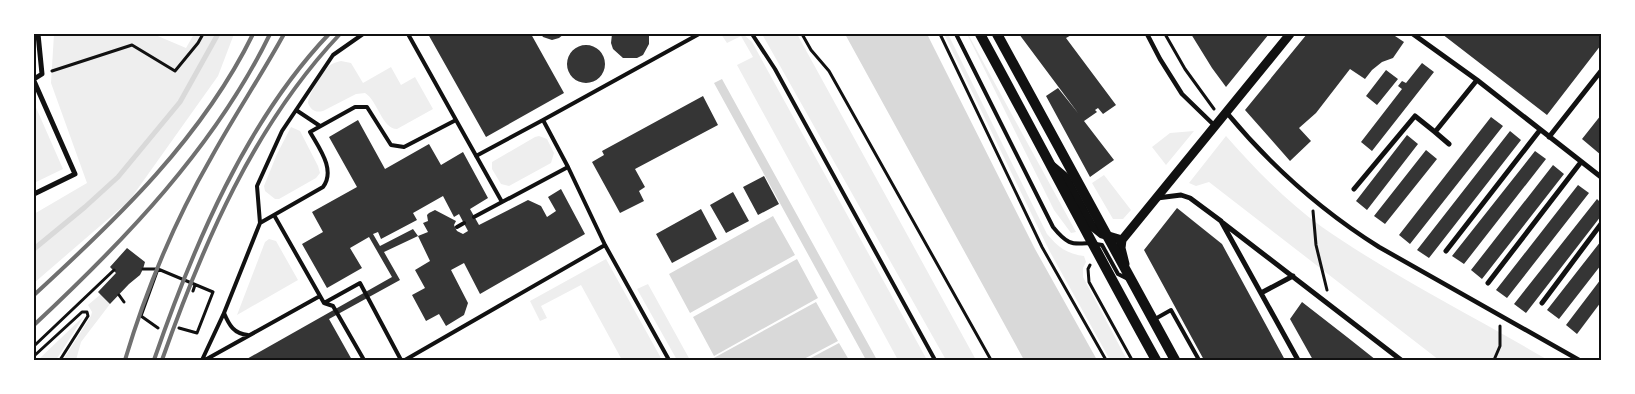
<svg xmlns="http://www.w3.org/2000/svg" width="1635" height="394" viewBox="0 0 1635 394" font-family="Bitter,serif">
  <style>
    .green { fill: #eee }
    .water { fill: #d9d9d9 }
    .lines { fill: none; stroke-linecap: round; stroke-linejoin: round }
    .stream { stroke: #d9d9d9; stroke-width: 5 }
    .building { fill: #353535 }
    .path { stroke: #111; stroke-width: 3 }
    .service { stroke: #111; stroke-width: 4 }
    .pedestrian { stroke: #111; stroke-width: 4.5 }
    .minor { stroke: #111; stroke-width: 5 }
    .tertiary { stroke: #111; stroke-width: 9 }
    .secondary { stroke: #111; stroke-width: 10 }
    .rail { stroke: #707070; stroke-width: 4 }
    .neatline { fill: none; stroke: #111; stroke-width: 2 }
  </style>
  <rect width="100%" height="100%" fill="#fff"/>
  <path class="green" d="M54,34H153L186,48L194,34H234L218,76L129,201L34,283V214L87,183L51,83Z
    M721,34H743L752,42L927,360H898L737,65L753,57L741,36L727,43Z
    M762,34H797L976,360H946Z
    M944,34H948L1047,234C1058,247 1067,254 1084,256L1086,262L1083,268V277L1127,360H1110L1049,250Z
    M967,34H968L1076,232L1071,233L1054,210Z
    M341,61L351,63L363,83L391,67L401,85L415,77L433,109L397,129C382,129 378,101 365,93L356,94L323,111C315,113 311,110 308,103C309,93 322,73 329,66C333,63 337,62 341,61Z
    M34,103L63,169L34,183Z
    M291,127L300,131L318,166L320,173L316,178L279,199H275L265,191L264,186L277,154Z
    M1194,131L1166,165L1152,147L1170,133Z
    M539,136L547,139L554,153L551,163L509,186L501,184L492,169V162L535,137Z
    M1226,136C1255,169 1286,201 1322,227C1394,277 1473,316 1548,360H1439L1209,182L1196,186L1189,183Z
    M1104,175L1131,210L1123,219H1113L1092,183Z
    M269,239L276,241L298,280L237,315L265,242Z
    M606,259L662,360H622L581,285L541,306L547,318L540,321L530,301Z
    M648,284L690,360H677L637,289Z
    M101,294L110,304L81,342L76,360H63L91,316L92,312L88,305Z
    M84,316L56,360H38Z"/>
  <path class="water" d="M845,34H927L1035,249L1097,360H1024Z
    M722,79L877,360H866L714,83Z
    M773,216L795,255L690,313L669,274Z
    M797,259L818,298L714,356L693,317Z
    M816,302L838,341L802,360H712V359Z
    M839,343L849,360H807Z"/>
  <g class="lines">
    <path class="stream" d="M34,249L85,207L118,177L180,102L218,34"/>
  </g>
  <path class="building" d="M428,34H531L564,93L486,137Z
    M541,34H564L559,38L552,40L543,37Z
    M612,34H649V44L643,55L637,58H623L613,49L611,43Z
    M1019,34H1073L1066,38L1116,105L1103,114L1098,108L1095,110L1097,112L1084,121L1114,160L1090,177L1046,96L1058,88L1078,113Z
    M1191,34H1269L1226,87L1212,68Z
    M1307,34H1392L1404,42L1393,58L1382,62L1372,70L1365,79L1350,69L1316,113L1299,128L1311,141L1290,161L1245,110Z
    M1442,34H1601V45L1547,115Z
    M567 64a19 19 0 1 1 38 0a19 19 0 1 1-38 0Z
    M1422,63L1434,72L1372,151L1361,142L1402,89L1398,86L1402,81L1406,83Z
    M1386,70L1398,79L1377,105L1366,96Z
    M703,96L718,125L635,169L645,187L639,191L644,201L620,213L592,162L604,155L602,151Z
    M1601,115V155L1582,139Z
    M1491,117L1503,126L1410,244L1399,235Z
    M358,120L385,169L429,144L441,165L463,152L488,198L470,209L479,225L528,200L541,206L547,217L556,211L548,197L561,189L585,234L480,294L464,263L451,270L468,303L464,315L446,326L439,314L426,321L412,295L425,288L415,270L430,261L418,236L428,232L423,223L428,221L427,215L429,213L435,210L456,221L454,225L457,231L463,234L468,231L459,214L454,217L443,196L413,213L417,220L381,239L378,232L373,234L380,246L413,229L418,236L384,252L400,280L329,319L352,360H245L392,277L369,237L350,248L362,268L327,288L302,244L323,232L312,212L357,187L329,137Z
    M1510,131L1521,140L1429,258L1417,250Z
    M1407,135L1418,144L1367,210L1356,201Z
    M1426,150L1437,159L1385,224L1374,216Z
    M1535,151L1546,159L1464,264L1452,256Z
    M1553,165L1564,174L1482,279L1471,270Z
    M764,176L779,204L758,215L743,187Z
    M1578,185L1589,193L1507,298L1496,290Z
    M733,192L749,221L726,233L710,205Z
    M1597,199L1601,203V216L1526,313L1514,304Z
    M1177,208L1222,244L1285,360H1204L1144,250Z
    M701,209L717,239L672,263L656,234Z
    M1601,241V265L1559,319L1547,310Z
    M127,248L145,262L143,269L140,275L129,284L110,304L98,292L116,273L110,267Z
    M1601,279V302L1577,334L1566,325Z
    M1302,302L1347,337L1376,360H1313L1290,319Z"/>
  <g class="lines">
    <path class="path" d="M802,34L811,50L829,71L991,360
      M940,34L1042,247L1106,360
      M1165,34L1185,69L1214,109
      M52,71L132,45L175,71L198,43L203,34
      M1313,211L1316,245L1327,290
      M1090,265L1088,269L1089,282L1132,360
      M143,269H158L213,292L197,333L179,328
      M158,269L141,316L158,328
      M193,291L195,285
      M119,295L124,302
      M34,346L114,270
      M34,356L82,312H87L88,316L60,360
      M1494,360L1500,346V326"/>
    <path class="service" d="M408,34L456,120
      M752,34L775,69L935,360
      M956,34L1053,227C1074,253 1076,239 1102,245L1118,274L1128,279
      M296,110L320,126
      M476,156L543,120
      M274,215L324,303
      M474,217L568,167
      M260,223L257,186L282,131L333,55L363,34
      M457,227L464,223
      M224,313C229,325 234,334 248,335
      M1155,319L1171,310L1199,360
      M202,360L224,313L260,223L323,187C336,170 319,148 310,132L355,107H367L391,145L404,147L456,120L502,202
      M205,360L320,296
      M364,360L333,306L324,303L360,283L401,360
      M405,360L605,245
      M669,360L605,245L568,167L543,120L699,34"/>
    <path class="pedestrian" d="M1147,34L1160,59L1182,94L1215,126
      M1227,113C1271,166 1320,210 1379,247L1579,360"/>
    <path class="minor" d="M1413,34L1477,80L1601,177
      M34,79L42,74L38,34
      M34,81L75,174L34,194
      M1435,132L1449,144
      M1549,137L1601,71
      M1354,189L1415,116L1435,132L1477,80
      M1157,198L1181,195L1190,198L1221,221L1298,360
      M1223,223L1401,360
      M1446,251L1540,130
      M1488,283L1581,162
      M1261,293L1293,276
      M1542,303L1601,224"/>
    <path class="tertiary" d="M1052,166L1065,177L1091,225L1102,234L1122,240
      M1122,240L1290,34
      M1122,240L1121,248L1125,264"/>
    <path class="secondary" d="M980,34C1039,142 1096,252 1156,360
      M997,34L1175,360"/>
    <path class="rail" d="M34,295C118,218 202,138 253,34
      M34,325C125,240 215,147 270,34
      M125,360C146,290 174,222 211,158C234,116 261,76 284,34
      M154,360C193,247 246,121 329,34
      M162,360C203,244 254,125 340,34"/>
  </g>
  <rect width="1635" height="394" fill="none" stroke="#ffffff" stroke-width="70"/>
  <rect x="35" y="35" width="1565" height="324" class="neatline"/>
</svg>
